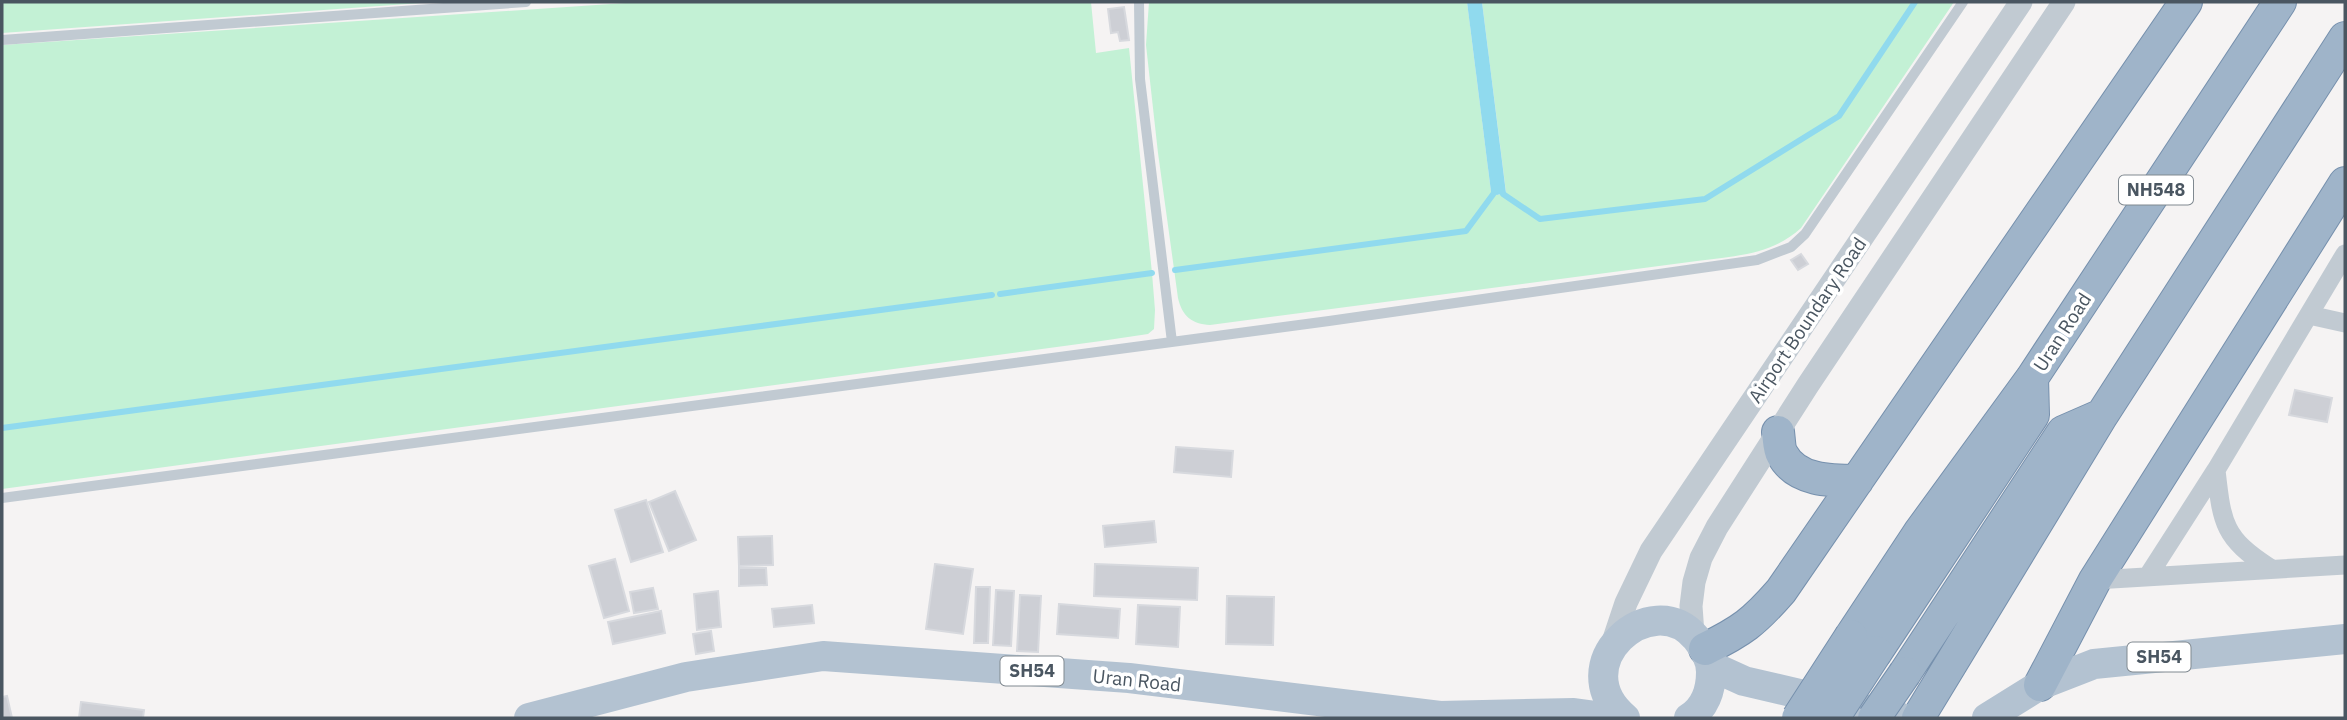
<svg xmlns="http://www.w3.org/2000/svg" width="2347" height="720" viewBox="0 0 2347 720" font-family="'IBM Plex Sans',sans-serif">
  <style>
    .green { fill: #c3f1d5 }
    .water { fill: #90daee }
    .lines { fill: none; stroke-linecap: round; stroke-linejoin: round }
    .stream { stroke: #90daee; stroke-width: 6 }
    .building { fill: #cdcfd5; stroke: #d7d9de; stroke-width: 2 }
    .trunk-casing { stroke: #7690ad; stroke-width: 34 }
    .service { stroke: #c1cad2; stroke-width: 10 }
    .minor { stroke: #c1cad2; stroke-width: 19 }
    .tertiary { stroke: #c1cad2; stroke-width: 23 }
    .primary { stroke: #b3c2d1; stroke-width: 30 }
    .trunk { stroke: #9fb4c9; stroke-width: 32 }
    .trunk-bridge-casing { stroke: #7690ad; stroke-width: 34; stroke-linecap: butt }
    .trunk-bridge { stroke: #9fb4c9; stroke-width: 32 }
    .labels { text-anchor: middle; stroke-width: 7; stroke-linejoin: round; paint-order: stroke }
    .shield { fill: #fff; stroke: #808990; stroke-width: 2 }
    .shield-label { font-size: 18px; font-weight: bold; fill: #4a5661 }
    .street-label { font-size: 19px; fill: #4a5661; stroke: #fff }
  </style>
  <rect width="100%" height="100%" fill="#f5f3f3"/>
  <path class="green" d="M2,2H435L2,33Z
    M640,2H1091L1096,53L1129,48L1152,273L1155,310L1154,329L1148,334L1101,341L2,489V45Z
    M1149,2H1467L1491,192L1498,195L1506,192L1482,2H1954L1801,228C1772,255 1734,256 1697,261L1210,325C1192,324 1182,316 1178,298L1158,153L1146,45Z"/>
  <path class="water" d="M1467,2H1482L1506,193L1497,195L1491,192Z"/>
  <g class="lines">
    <path class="stream" d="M1500,188L1503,194L1540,219L1705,199L1839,116L1915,2
      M1175,270L1466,231L1494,193L1496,187
      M1000,294L1152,273
      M2,428L992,295"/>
  </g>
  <path class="building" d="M1124,7L1129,40L1120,41L1118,32L1111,33L1108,9Z
    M1801,254L1808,264L1798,270L1791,260Z
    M2295,390L2332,398L2327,422L2289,415Z
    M1176,447L1233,451L1231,477L1174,472Z
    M675,491L696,540L669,551L649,502Z
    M646,500L663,552L631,562L615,510Z
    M1154,521L1156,542L1105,547L1103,526Z
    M772,536L773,565L739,566L738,537Z
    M615,559L629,611L604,618L589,566Z
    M935,564L973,569L963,634L926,629Z
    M1095,564L1198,568L1197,600L1094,596Z
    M739,568H766L767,585L739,586Z
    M976,587H990L988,643H974Z
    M653,588L658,609L634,613L630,592Z
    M996,590L1014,591L1011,646L993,645Z
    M718,591L721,627L697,630L694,594Z
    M1020,595L1041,596L1038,652L1017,651Z
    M1227,596L1274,597L1273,645L1226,644Z
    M1059,604L1120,609L1118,638L1057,634Z
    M812,605L814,623L774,627L772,609Z
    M1138,605L1180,607L1178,647L1136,644Z
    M661,611L665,633L613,644L608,622Z
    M711,631L714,651L696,654L693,634Z
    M7,696L12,718H2V697Z
    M81,702L144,710L143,718H79Z"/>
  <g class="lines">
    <defs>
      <path id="trunk" d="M1778,432C1779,439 1779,449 1782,454C1796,481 1831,481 1857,481
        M1851,636L1919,533L2032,378L2280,2
        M1705,649C1742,631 1754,622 1781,591L2186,2
        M1876,652L2033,415L2032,378
        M1905,673L2063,432L2102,415
        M2040,685L2095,580L2345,183
        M1918,718L2102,415L2345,38"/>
    </defs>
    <use href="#trunk" class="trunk-casing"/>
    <path class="service" d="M1139,2L1140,79L1172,342
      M2,40L526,2
      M2,498L1329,321L1757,260L1791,247L1805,234L1963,2"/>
    <path class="minor" d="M2309,315L2345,323
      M2216,470C2222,523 2223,538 2270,568
      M2148,576L2216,470L2345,254
      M2095,580L2345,565"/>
    <path class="tertiary" d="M1693,634L1691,606L1694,582L1701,558L1717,527L1808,385L2064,2
      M1611,648L1626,603L1651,551L2021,2"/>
    <path class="primary" d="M1711,666L1744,681L1902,718
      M529,718L686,677L823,656L1129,678L1440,716L1574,713L1611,718
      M1625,718C1562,665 1651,585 1696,638C1704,648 1711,659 1711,672C1711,690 1705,708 1689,718
      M1987,718L2040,685L2094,664L2345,639"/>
    <use href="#trunk" class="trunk"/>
    <defs>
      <path id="trunk-bridge" d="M1798,718L1851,636
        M1833,718L1876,652
        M1874,718L1905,673"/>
    </defs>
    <use href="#trunk-bridge" class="trunk-bridge-casing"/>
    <use href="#trunk-bridge" class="trunk-bridge"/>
  </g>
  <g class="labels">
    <g class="shield">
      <rect x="2119" y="175.5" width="74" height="29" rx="5"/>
      <rect x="2127.5" y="642.5" width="63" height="29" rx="5"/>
      <rect x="1000.5" y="656.5" width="63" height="29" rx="5"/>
    </g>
    <g class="shield-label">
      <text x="2156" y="196">NH548</text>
      <text x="2159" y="663">SH54</text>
      <text x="1032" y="677">SH54</text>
    </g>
    <g class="street-label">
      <text transform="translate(1807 320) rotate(-56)" y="7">Airport Boundary Road</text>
      <text transform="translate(2062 332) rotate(-57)" y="7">Uran Road</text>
      <text transform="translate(1137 680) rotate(6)" y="7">Uran Road</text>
    </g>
  </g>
  <rect width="2347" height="720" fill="none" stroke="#4a5661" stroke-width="7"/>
</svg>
